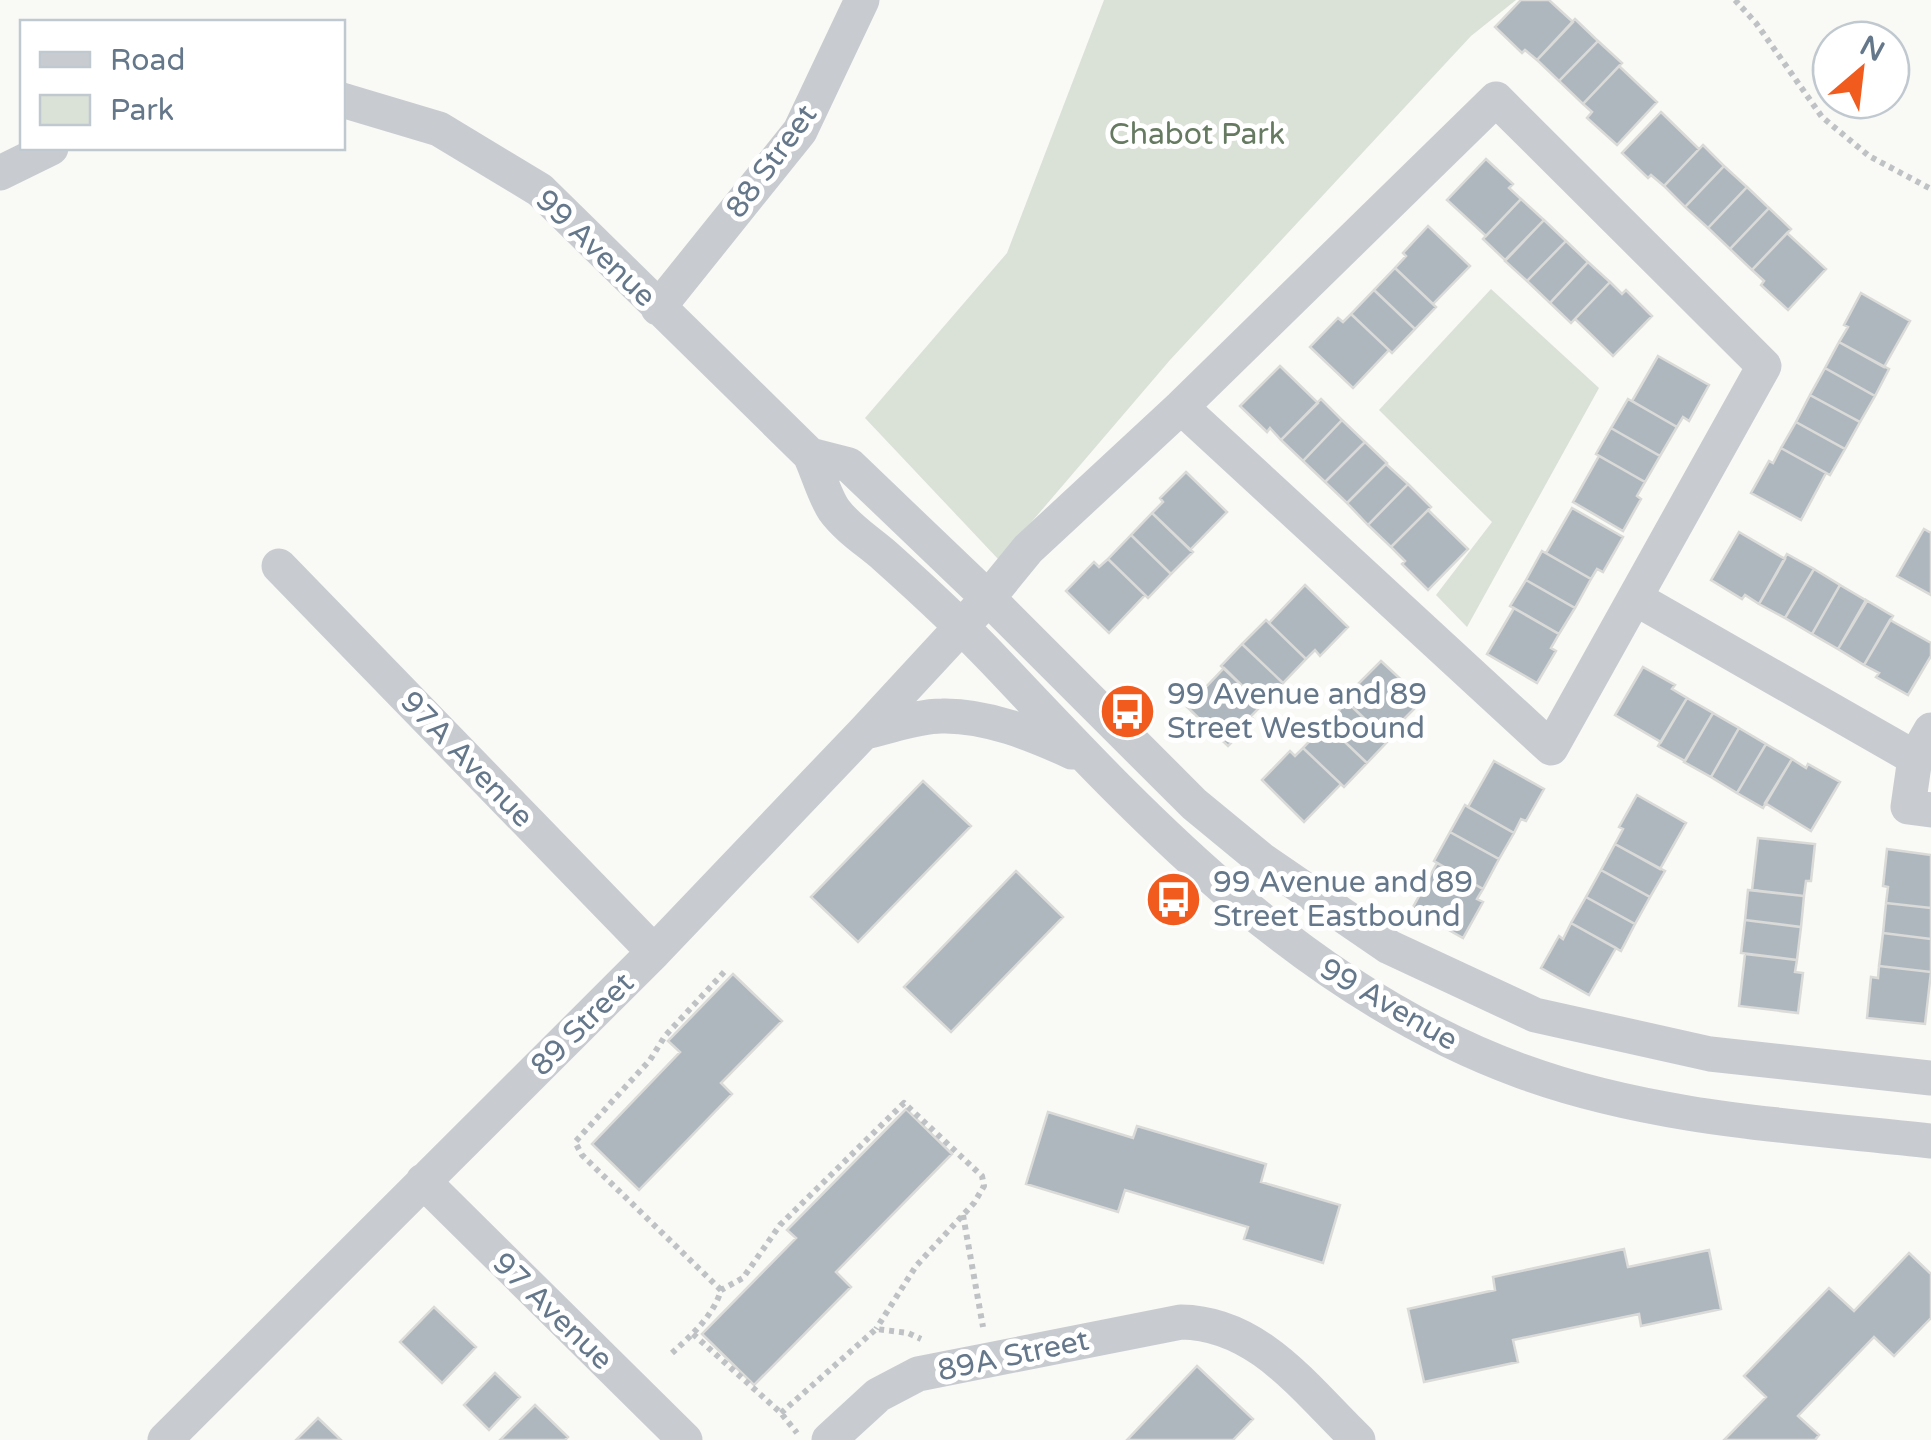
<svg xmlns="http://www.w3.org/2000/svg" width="1931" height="1440" viewBox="0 0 1931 1440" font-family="'Varela Round',sans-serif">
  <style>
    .green { fill: #dae1d7 }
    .building { fill: #afb7be; stroke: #dadbd8; stroke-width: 2.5 }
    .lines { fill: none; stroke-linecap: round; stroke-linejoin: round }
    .path { stroke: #bfc2c4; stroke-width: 6; stroke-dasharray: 5 5; stroke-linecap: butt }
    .minor { stroke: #c8ccd0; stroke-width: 35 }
    .labels { text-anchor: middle; stroke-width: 10; stroke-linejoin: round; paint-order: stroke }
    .park-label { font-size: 30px; fill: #657a61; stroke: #fff }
    .street-label { font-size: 30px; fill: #65778a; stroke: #fff }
    .poi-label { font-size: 30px; fill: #65778a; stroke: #fff; text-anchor: start }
  </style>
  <rect width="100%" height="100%" fill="#f9f9f6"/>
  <path class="green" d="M1104,0H1516L1471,36L1170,360L999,560L865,418L1007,253Z
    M1491,289L1599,388L1467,627L1436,595L1492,522L1379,410Z"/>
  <path class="building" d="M1521,0H1549L1573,22L1537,60L1525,50L1522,53L1495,27Z
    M1575,19L1598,41L1559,81L1537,60Z
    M1598,41L1622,63L1583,104L1559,81Z
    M1619,66L1657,102L1617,145L1587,118L1592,112L1583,104Z
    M1661,112L1699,149L1664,186L1651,175L1648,178L1622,153Z
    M1703,145L1724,166L1685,207L1664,186Z
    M1486,159L1513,184L1509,188L1521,199L1486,236L1447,200Z
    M1724,166L1747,187L1708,228L1685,207Z
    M1747,187L1769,208L1730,249L1708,228Z
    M1521,199L1544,220L1505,260L1483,239Z
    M1769,208L1791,229L1752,270L1730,249Z
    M1544,220L1566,241L1527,281L1505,261Z
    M1428,226L1470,266L1433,304L1395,268L1406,256L1403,253Z
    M1787,233L1826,269L1788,310L1761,285L1764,281L1752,270Z
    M1566,241L1588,262L1550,303L1527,281Z
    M1588,262L1610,282L1571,323L1550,303Z
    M1395,268L1436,307L1415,329L1374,290Z
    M1610,282L1622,294L1626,290L1652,316L1613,356L1575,319Z
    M1374,290L1415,329L1392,353L1351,314Z
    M1861,293L1910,321L1884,367L1839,342L1848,327L1844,325Z
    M1351,314L1389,350L1353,388L1310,347L1338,318L1343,322Z
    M1839,342L1889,369L1875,396L1825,368Z
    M1658,356L1709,385L1689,421L1683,417L1677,427L1632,401Z
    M1280,366L1318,403L1281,440L1270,428L1267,432L1240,406Z
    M1825,368L1875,396L1860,422L1810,395Z
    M1810,395L1860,422L1845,449L1796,422Z
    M1321,399L1342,420L1303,461L1281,440Z
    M1628,399L1677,427L1660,456L1611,428Z
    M1342,420L1365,442L1325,482L1303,461Z
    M1796,422L1845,449L1830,475L1781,448Z
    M1611,428L1660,456L1645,482L1596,454Z
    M1365,442L1387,463L1347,503L1325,482Z
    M1781,448L1826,473L1801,520L1751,493L1769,461L1773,463Z
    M1599,456L1645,482L1637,496L1641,499L1623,531L1573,502Z
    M1386,464L1408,484L1368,525L1347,503Z
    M1186,472L1227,512L1190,550L1152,513L1163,502L1160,498Z
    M1408,484L1431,507L1391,547L1368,525Z
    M1572,508L1623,537L1603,572L1597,569L1591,579L1546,553Z
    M1428,510L1468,549L1428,590L1402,564L1405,561L1391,547Z
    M1152,513L1193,552L1171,574L1131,535Z
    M1924,529L1931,533V595L1897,576Z
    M1739,532L1785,559L1759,604L1745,595L1742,599L1711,580Z
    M1131,535L1171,574L1148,598L1108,559Z
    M1542,551L1591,579L1575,608L1526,580Z
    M1787,554L1814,569L1785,618L1759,604Z
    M1108,559L1145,595L1109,633L1066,591L1094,562L1099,567Z
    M1814,569L1840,585L1812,634L1785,618Z
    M1526,580L1575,608L1559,634L1510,606Z
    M1305,585L1348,627L1320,656L1315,650L1306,659L1269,623Z
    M1840,585L1867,601L1838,649L1812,634Z
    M1866,600L1893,616L1864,665L1838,649Z
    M1514,608L1559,634L1551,648L1556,651L1537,683L1487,654Z
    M1266,620L1306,659L1283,683L1242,644Z
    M1890,620L1931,643V656L1908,695L1876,677L1879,673L1864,665Z
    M1242,644L1283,683L1262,705L1221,666Z
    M1381,661L1423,700L1385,738L1347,702L1359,691L1355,687Z
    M1643,667L1675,685L1672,689L1687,698L1661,742L1615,715Z
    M1224,668L1262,705L1251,716L1254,720L1228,746L1187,707Z
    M1687,698L1713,713L1685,761L1658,746Z
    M1347,702L1388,741L1367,763L1326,724Z
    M1713,713L1739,728L1711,777L1684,762Z
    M1326,724L1367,763L1344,787L1303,748Z
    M1739,728L1766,744L1737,793L1711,777Z
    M1766,744L1792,759L1763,808L1737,793Z
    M1303,748L1341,784L1304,822L1262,780L1290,751L1295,756Z
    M1792,759L1806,768L1808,764L1840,782L1811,831L1765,803Z
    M1494,761L1544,789L1526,821L1521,819L1514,833L1468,807Z
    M923,781L971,826L858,942L811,897Z
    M1637,795L1686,823L1660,869L1615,844L1623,829L1619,827Z
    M1465,805L1514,833L1499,859L1450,832Z
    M1450,832L1499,859L1483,889L1434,861Z
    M1758,838L1815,844L1811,881H1806L1804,896L1752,890Z
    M1615,844L1665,871L1650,897L1601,870Z
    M1887,849L1931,855V908L1886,903L1888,887L1883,886Z
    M1437,863L1483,889L1477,899L1483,902L1463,938L1412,909Z
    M1601,870L1650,897L1635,924L1586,897Z
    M1016,871L1063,917L951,1032L904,987Z
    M1748,890L1804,896L1801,927L1745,920Z
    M1586,897L1635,924L1621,951L1571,923Z
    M1886,903L1931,908V939L1883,933Z
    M1745,920L1801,927L1797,960L1741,953Z
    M1571,923L1616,948L1589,995L1541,968L1559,936L1563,939Z
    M1883,933L1931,939V972L1879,966Z
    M1745,954L1797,960L1795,972L1803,973L1798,1013L1739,1006Z
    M1879,966L1931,972L1925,1024L1867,1018L1871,977L1878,978Z
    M733,974L782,1021L721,1083L732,1094L639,1190L592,1144L680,1052L668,1041Z
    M906,1109L952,1154L836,1272L851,1287L754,1385L702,1334L796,1238L787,1230Z
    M1048,1112L1133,1138L1137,1126L1266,1164L1261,1182L1340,1205L1323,1263L1244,1239L1248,1227L1125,1190L1118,1212L1026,1184Z
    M1624,1249L1628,1267L1709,1250L1721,1309L1641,1326L1639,1314L1513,1340L1518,1362L1424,1382L1408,1309L1495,1290L1493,1277Z
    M1909,1253L1931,1274V1318L1894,1356L1874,1337L1798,1416L1819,1435L1815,1440H1724L1766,1397L1744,1376L1829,1288L1854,1311Z
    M434,1307L476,1347L442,1383L400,1342Z
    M1197,1366L1253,1419L1233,1440H1127Z
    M495,1373L520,1397L489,1430L464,1405Z
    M535,1405L568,1437L565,1440H500Z
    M318,1418L341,1440H296Z"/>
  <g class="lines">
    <path class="path" d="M1735,0L1756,23L1822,117L1869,156L1931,189
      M963,1215L983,1327
      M721,1290L582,1155L575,1142L650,1060L665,1036L726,970
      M693,1334L781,1413L797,1433
      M672,1353C691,1336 714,1315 721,1290L743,1278L780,1225L904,1103L982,1176L984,1186L974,1203L916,1266L876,1329
      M781,1413L876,1329L908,1333L921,1339"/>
    <path class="minor" d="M342,100L439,129L540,190L810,455C818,472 824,495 834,510C847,528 869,542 885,556C923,590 960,624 995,661C1149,824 1305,992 1521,1071C1652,1119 1794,1126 1931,1141
      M0,173L51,148
      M658,308L800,131L862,0
      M810,455L849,465L988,598L1194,804L1262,860L1389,947L1535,1015L1710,1054L1931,1078
      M279,566L654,952
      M1635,598L1915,758
      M1931,730L1915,758L1908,807L1931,810
      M864,732C889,727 917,716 942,716C986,715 1033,734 1072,752
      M423,1181L685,1440
      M165,1440L654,952L864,732L988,598L1028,549L1181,407L1496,99L1764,366L1551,748L1181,407
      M829,1440L878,1395L918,1374L1181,1322C1259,1323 1306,1390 1358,1440"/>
  </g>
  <defs>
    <symbol id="bus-disc" viewBox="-11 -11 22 22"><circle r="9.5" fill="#f15b1e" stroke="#fff"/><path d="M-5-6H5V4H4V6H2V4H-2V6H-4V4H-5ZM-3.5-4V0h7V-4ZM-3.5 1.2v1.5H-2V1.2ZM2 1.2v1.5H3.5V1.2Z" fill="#fff"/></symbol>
  </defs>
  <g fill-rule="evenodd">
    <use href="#bus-disc" x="1096" y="680" width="63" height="63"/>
    <use href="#bus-disc" x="1142" y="868" width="63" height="63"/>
  </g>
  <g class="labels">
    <g class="park-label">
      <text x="1197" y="144">Chabot Park</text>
    </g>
    <g class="street-label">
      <text transform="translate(771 161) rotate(-54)" y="10">88 Street</text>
      <text transform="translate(596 248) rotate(44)" y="10">99 Avenue</text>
      <text transform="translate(467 759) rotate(46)" y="10">97A Avenue</text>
      <text transform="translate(1389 1004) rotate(30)" y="10">99 Avenue</text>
      <text transform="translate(582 1024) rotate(-45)" y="10">89 Street</text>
      <text transform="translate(553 1311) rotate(44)" y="10">97 Avenue</text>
      <text transform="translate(1013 1355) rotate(-12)" y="10">89A Street</text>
    </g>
    <g class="poi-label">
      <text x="1167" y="704">99 Avenue and 89<tspan x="1167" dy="34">Street Westbound</tspan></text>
      <text x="1213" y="892">99 Avenue and 89<tspan x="1213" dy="34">Street Eastbound</tspan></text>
    </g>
  </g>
  <rect x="20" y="20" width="325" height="130" fill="#ffffff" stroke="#c1c9d0" stroke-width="2.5"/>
  <rect x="40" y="52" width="50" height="15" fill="#c8ccd0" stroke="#c1c9d0" stroke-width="2.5"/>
  <text x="110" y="70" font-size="30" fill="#65778a">Road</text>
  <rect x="40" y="95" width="50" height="30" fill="#dae1d7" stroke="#c1c9d0" stroke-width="2.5"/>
  <text x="110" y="120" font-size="30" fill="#65778a">Park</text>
  <g transform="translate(1861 70) rotate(28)"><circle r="48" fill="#ffffff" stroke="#c1c9d0" stroke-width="2.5"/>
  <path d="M0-8L18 38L0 25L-18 38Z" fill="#f15b1e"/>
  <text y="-15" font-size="28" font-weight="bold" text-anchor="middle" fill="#65778a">N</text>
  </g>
</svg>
